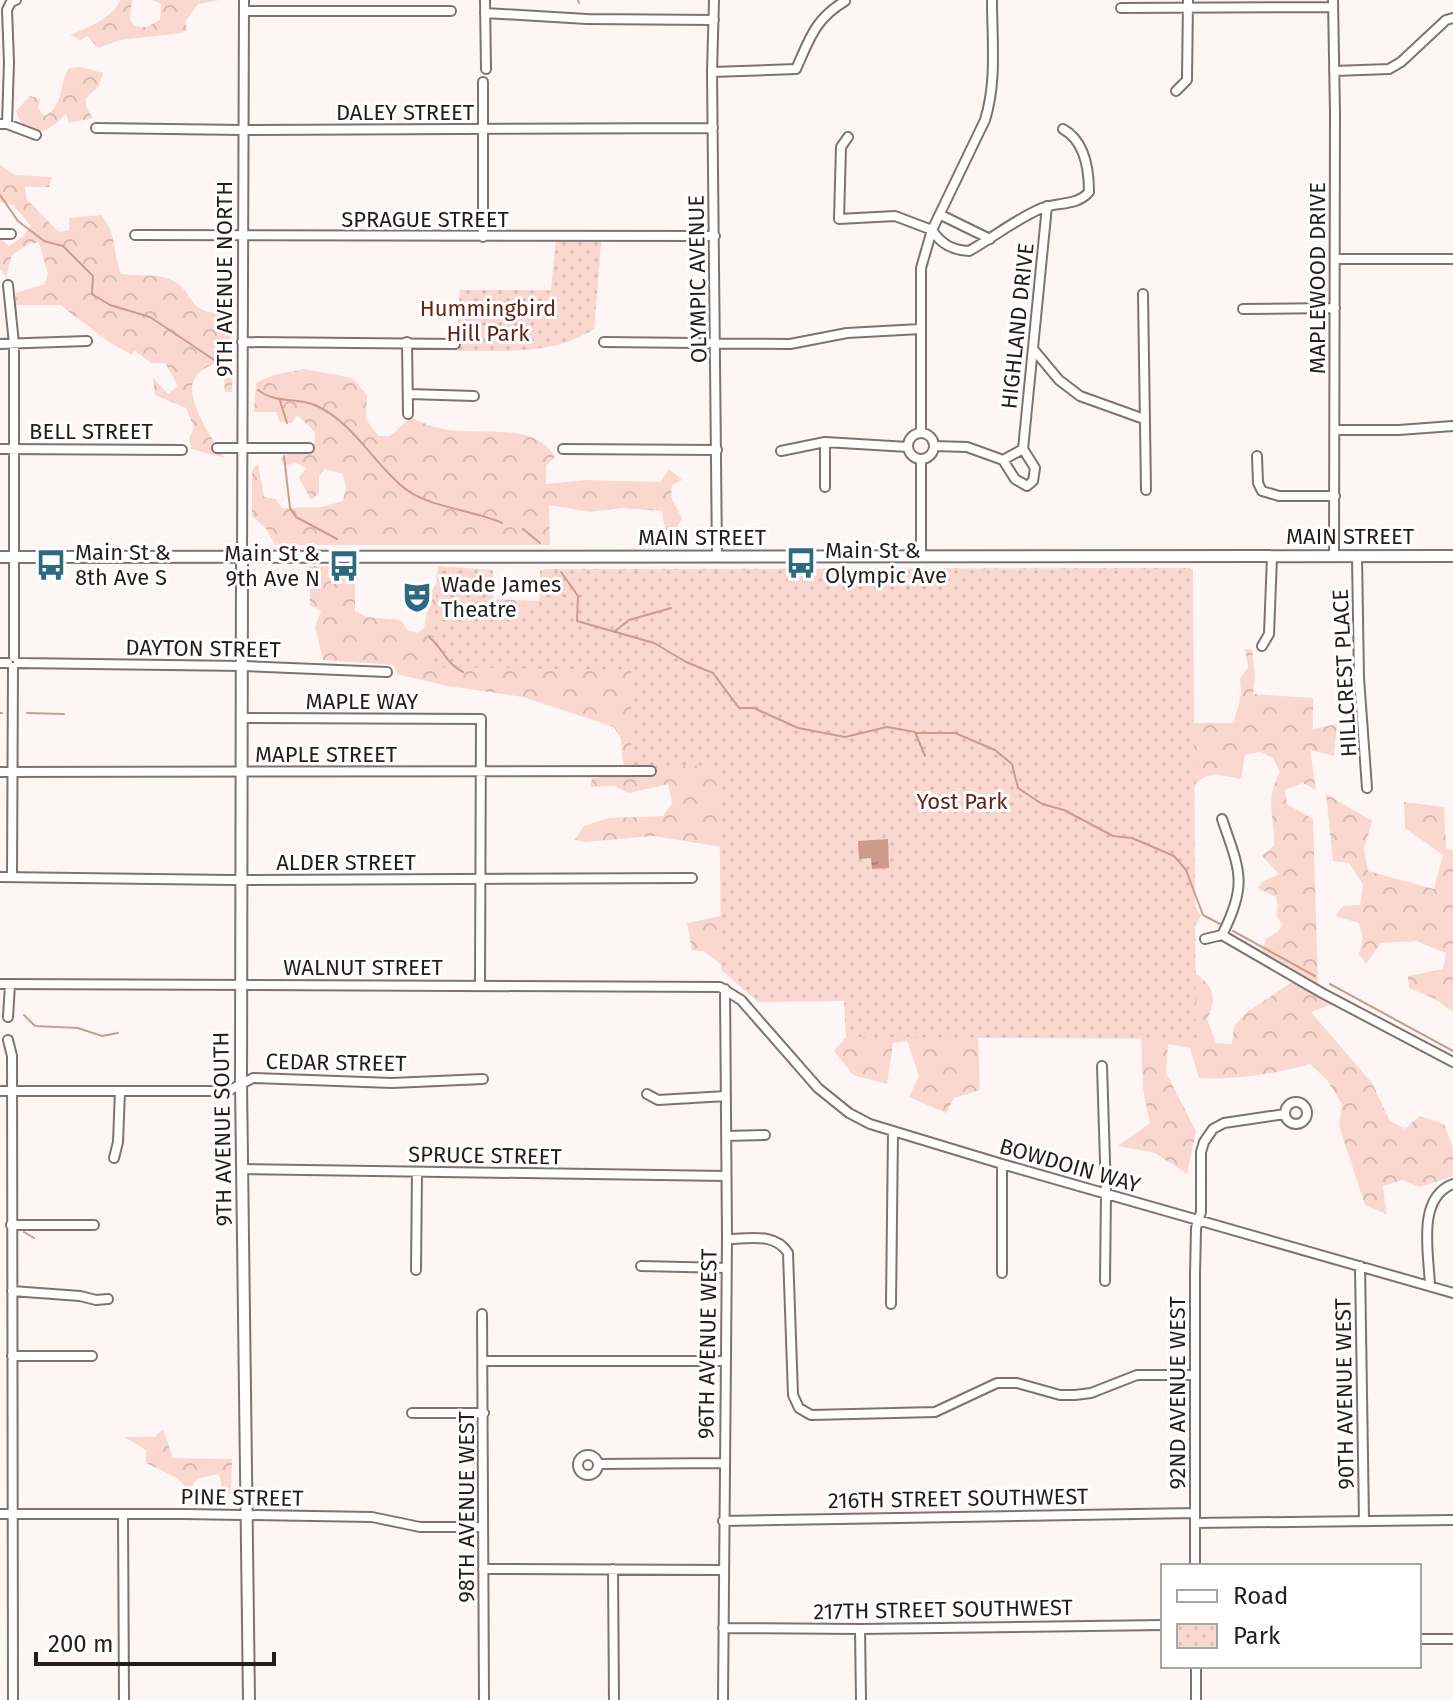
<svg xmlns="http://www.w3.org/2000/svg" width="1453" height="1700" viewBox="0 0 1453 1700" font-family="'Fira Sans',sans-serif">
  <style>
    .forest { fill: url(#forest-crowns) }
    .park { fill: url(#park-dots) }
    .water { fill: url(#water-ripples) }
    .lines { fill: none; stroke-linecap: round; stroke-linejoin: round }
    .stream { stroke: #cd9b8d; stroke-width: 2 }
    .minor-casing { stroke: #7d7472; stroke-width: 12 }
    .major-casing { stroke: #7d7472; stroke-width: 14 }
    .minor { stroke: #fff; stroke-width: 8 }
    .major { stroke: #fff; stroke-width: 10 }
    .labels { text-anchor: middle; stroke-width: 6; stroke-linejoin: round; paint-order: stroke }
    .street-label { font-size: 22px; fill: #221e1d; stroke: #fff }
    .park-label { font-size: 22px; fill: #622515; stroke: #fff }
    .poi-label { font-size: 22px; fill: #221e1d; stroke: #fff; text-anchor: start }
  </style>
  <defs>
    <pattern id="forest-crowns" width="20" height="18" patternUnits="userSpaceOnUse" patternTransform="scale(2)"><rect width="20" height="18" fill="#fad8d0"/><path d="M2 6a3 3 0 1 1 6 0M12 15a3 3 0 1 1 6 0" fill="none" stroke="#d6b9b2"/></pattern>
    <pattern id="park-dots" width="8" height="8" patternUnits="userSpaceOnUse" patternTransform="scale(2)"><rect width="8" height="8" fill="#fad8d0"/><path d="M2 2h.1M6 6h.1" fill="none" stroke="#d6b9b2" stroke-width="1.8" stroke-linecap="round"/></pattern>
    <pattern id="water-ripples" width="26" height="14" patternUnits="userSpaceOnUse" patternTransform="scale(2)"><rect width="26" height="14" fill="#cd9b8d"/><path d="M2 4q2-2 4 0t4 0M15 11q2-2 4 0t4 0" fill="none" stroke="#a67e73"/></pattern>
  </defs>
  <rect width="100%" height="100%" fill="#fef6f4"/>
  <path class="forest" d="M120,0H132L130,19L134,26L146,27L160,20L161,4L152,0H220L198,4L185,22L187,30L182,33L120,40L98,48L87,36L81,40L70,35C87,28 113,18 120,0Z
    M81,67L103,73L99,86L86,98V107L93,118L69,123L66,114C48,133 25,144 16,111L30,96L40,99L38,108L44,116C65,107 58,84 69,68Z
    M0,165L15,175L52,177L49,187H25L27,200L59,232L69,230V218L101,215C118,234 112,252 121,274C135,276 153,274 166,278C198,288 182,316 228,313L229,293L233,295L232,392H225L223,370L214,364C204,368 194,374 192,386C190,406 214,443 225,458L191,449L189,438L194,428L186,408L155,395L153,378L168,394L178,386L165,363H151L134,350L132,355L109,342L60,305H15L16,293L45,284L48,274L39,243H30L12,255L6,277L0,269V238L9,246L22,237L31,226L13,205L0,202Z
    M304,369L352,378L367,395L366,419L378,436H390L411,417C427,426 442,430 460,431C492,433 536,425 555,457L546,466V484L586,480L660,482L669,469L682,480L672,485L671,497L682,518L676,530L679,542L667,543L662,511L622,508L589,512L549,505L550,545H275L267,530L252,516V470L258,464L264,497L276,499L282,508L322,507L343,501L346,487L343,474L325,469L319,476V493L311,500L299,478L306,468L296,463L285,466L280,459L287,453L314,448L315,432L297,415L292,423L280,422L276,412H254L256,383L273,375Z
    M309,566L355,567V611L367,617L401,620L407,630L417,633L424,628L431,591L447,568L490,599L543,601L545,569L1191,568L1192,723H1234L1241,694L1240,678L1248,667L1245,649H1252L1255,677L1253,694L1313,698V729L1337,724L1334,756L1310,750L1316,790L1303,783L1285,790L1287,804L1313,819L1318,984L1262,951L1266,939L1277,932L1283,925L1276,915L1278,906L1276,897L1258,888L1262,882L1279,874L1262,856L1274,846C1275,816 1264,801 1280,772L1273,758L1260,752L1245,755L1241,779C1218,775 1202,769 1190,793L1193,903L1201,916L1192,931L1191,969C1211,986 1220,993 1207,1019L1216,1043L1232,1044L1234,1026L1247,1012L1297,979L1335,1003L1311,1012L1372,1083L1390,1121L1405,1129L1420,1116L1444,1124L1453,1148V1176L1420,1187L1402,1180L1383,1186L1386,1214L1365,1205L1339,1126L1342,1104L1327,1080L1310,1064C1274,1074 1236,1080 1199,1078L1190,1048L1168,1044L1166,1073L1196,1131L1187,1174L1155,1153L1118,1146L1150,1123L1143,1090L1141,1035L978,1032L980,1090L954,1098L946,1113L909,1097L919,1076L907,1041L893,1043L887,1084L853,1075L834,1051L849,1034L846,998L725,968L704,951L692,950L687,923L726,915L721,847L653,836L585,842L575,840L584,826L609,818L663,816L672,803L668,784L629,793L614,786L590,787L592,778L655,772L650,764L628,768L623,764L621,739L614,727L523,697L447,686L397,674L394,665L323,660L315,627L321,611L310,605Z
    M1326,794L1372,821L1364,849L1368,871L1434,889L1443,855L1405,828L1404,802L1444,807L1446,849L1453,850V1012L1435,999L1409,988L1408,976L1443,969L1446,953L1416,941L1381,943L1366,964L1359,954L1363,938L1359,923L1335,916L1343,906L1360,905L1363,884L1349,863L1333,861Z
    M163,1429L173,1458L232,1459L231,1494L223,1491L219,1474L197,1479L189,1490L175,1477L146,1463V1450L124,1437H155Z"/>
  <path class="park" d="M602,236L594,329C553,356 503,350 455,351L460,290H551L556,237Z
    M438,566L493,570V604L539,606L540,570L1193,569L1196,1039L846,1037L844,1001L758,1002L721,970L719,766H631V670L432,667Z"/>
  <path class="water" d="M888,839L889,868L872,869L871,858L859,859L858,841Z"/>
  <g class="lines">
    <path class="stream" d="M578,0L579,3
      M0,195L18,221L44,241L63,246L93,276L92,294L110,305L150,317L232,372
      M258,390C276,404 297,397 317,406C353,423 373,462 403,487C426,507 473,510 502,523
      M280,401L287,423
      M284,456L290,508L296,517L337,539
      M523,529L540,543
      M561,572L578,596L577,621L654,643L686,662L713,673L739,708H754L798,728L845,737L887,727L915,732L925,756
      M338,583L349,570
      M614,632L629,620L671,608
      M429,637C443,648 446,664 463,672
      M0,713H2
      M27,713L64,714
      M917,733H955L995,750L1012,764L1018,788L1042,804L1064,810L1113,836L1132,838L1174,856L1186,870L1203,915L1220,924
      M1233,931L1315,976
      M1330,984L1453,1051
      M24,1015L35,1026L78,1028L102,1036L118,1033
      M24,1232L34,1238"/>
    <defs>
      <path id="minor" d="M485,0L486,69
        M714,0L712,72L717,557
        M1333,0L1335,113L1334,557
        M1121,8L1333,7
        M244,11H451
        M485,13L587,19L714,20
        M1334,71L1389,69L1401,62L1446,20L1453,18
        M712,72L796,69C810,38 815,19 845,1
        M1176,91L1187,80L1188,0
        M0,124H7L36,135
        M7,124L9,62L7,10L11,2L16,0
        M96,128L242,130L713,128
        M848,137L841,147L839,219L895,216L932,230
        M941,215L990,239
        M932,230C941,244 952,250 969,251C994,237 1016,219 1042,208C1058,202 1077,206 1089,192C1089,169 1085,141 1063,129
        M0,234H11
        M135,235L715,236
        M483,237V82
        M1335,259H1453
        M8,285L14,344V657
        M1143,294L1146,490
        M1243,309L1335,308
        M242,342L455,344
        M407,342L408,414
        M604,342L790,344L847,333L920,329
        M0,344L87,341
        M1034,350L1059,380L1080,396L1144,419
        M409,394L474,396
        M1335,430H1399L1453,426
        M921,432V268L932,230L985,120C997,81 992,41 992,0
        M908 446a13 13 0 1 1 26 0a13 13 0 1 1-26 0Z
        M825,442V487
        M934,446L967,447L1003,460L1023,449
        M217,448H309
        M0,449L182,450
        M563,449L717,450
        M1023,449L1047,206
        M781,451L825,442L908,447
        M1257,456L1258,483L1262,491L1279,496H1335
        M1003,460L1015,479L1027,486L1033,481L1035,468L1023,449
        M921,557V459
        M1357,557L1359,678L1367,788
        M242,558L244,0
        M1262,646L1269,634L1272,557
        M0,663H8
        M18,663L242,666L387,672
        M242,718L481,719L480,985
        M0,772L651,771
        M1222,819C1240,871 1248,884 1222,935
        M0,877L231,880L692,878
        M12,877L13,667
        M1222,935L1322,993L1453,1062
        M1205,939L1222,935
        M0,984L720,987L741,1000L818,1088L849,1113L870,1124L1002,1164L1453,1293
        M8,1017L10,984
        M8,1040L12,1056L13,1700
        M1102,1066L1106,1193L1105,1281
        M0,1091H228L253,1078L392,1083L483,1079
        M647,1094L658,1100L726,1096
        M1285 1113a11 11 0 1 1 22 0a11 11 0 1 1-22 0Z
        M726,1136L765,1135
        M114,1158L118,1142L120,1091
        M1002,1164V1273
        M242,1169L726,1176
        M11,1225H94
        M727,1239C748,1239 775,1232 788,1253L793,1395L799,1408L811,1415L935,1412L997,1383H1017L1060,1395H1075L1091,1393L1137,1375H1195
        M641,1266L726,1268
        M1360,1266L1364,1521
        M416,1270L417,1172
        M1430,1286C1429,1254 1416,1198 1453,1184
        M12,1291L80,1296L96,1300L108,1299
        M891,1304L893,1132
        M482,1314L484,1700
        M12,1356H92
        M484,1361H725
        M412,1413H484
        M578 1465a10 10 0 1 1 20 0a10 10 0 1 1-20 0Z
        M598,1464L723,1463
        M0,1514H184L372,1517L420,1527H483
        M123,1514L124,1700
        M723,1521L1195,1513
        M1195,1523L1453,1520
        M1195,1566V1275L1196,1228L1201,1212V1152L1204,1142L1213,1129L1224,1123L1285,1114
        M483,1569L723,1570
        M613,1569L614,1700
        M723,1628L860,1629L1163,1625
        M860,1629L861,1700
        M1419,1639H1453
        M1196,1666V1700
        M723,1700L727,1239L725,989"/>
      <path id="major" d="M0,557L1453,556
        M242,558L241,1084L249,1700"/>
    </defs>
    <use href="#minor" class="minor-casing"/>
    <use href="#major" class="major-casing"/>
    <use href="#minor" class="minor"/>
    <use href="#major" class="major"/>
  </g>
  <defs>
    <symbol id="bus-bare" viewBox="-9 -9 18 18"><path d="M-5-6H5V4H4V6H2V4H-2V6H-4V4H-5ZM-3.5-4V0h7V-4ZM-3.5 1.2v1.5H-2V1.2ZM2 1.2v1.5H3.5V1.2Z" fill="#2b6a7f" stroke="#fff" stroke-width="2.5" paint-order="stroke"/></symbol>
    <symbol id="theatre-bare" viewBox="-9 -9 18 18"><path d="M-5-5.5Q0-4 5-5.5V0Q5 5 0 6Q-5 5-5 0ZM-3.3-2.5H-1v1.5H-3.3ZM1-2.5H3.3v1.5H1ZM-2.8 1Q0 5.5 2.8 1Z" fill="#2b6a7f" stroke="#fff" stroke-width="2.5" paint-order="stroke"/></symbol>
  </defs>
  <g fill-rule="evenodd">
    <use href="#bus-bare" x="779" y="541" width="44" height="44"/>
    <use href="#bus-bare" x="29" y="543" width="44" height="44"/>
    <use href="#bus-bare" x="322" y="544" width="44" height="44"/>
    <use href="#theatre-bare" x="395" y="575" width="44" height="44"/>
  </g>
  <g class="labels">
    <g class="street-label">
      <text x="405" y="120">DALEY STREET</text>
      <text x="425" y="227">SPRAGUE STREET</text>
      <text transform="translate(1317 278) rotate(-90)" y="8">MAPLEWOOD DRIVE</text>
      <text transform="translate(224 279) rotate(-90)" y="8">9TH AVENUE NORTH</text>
      <text transform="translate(697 279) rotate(-91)" y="8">OLYMPIC AVENUE</text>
      <text transform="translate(1017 326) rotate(-84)" y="8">HIGHLAND DRIVE</text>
      <text x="91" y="439">BELL STREET</text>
      <text x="1350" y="544">MAIN STREET</text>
      <text x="702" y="545">MAIN STREET</text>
      <text transform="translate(203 648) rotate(1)" y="8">DAYTON STREET</text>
      <text transform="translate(1344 673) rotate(-93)" y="8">HILLCREST PLACE</text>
      <text x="362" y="709">MAPLE WAY</text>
      <text x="326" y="762">MAPLE STREET</text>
      <text x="346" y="870">ALDER STREET</text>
      <text x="363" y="975">WALNUT STREET</text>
      <text transform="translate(336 1062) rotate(1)" y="8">CEDAR STREET</text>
      <text transform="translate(222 1129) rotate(-91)" y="8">9TH AVENUE SOUTH</text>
      <text transform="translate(485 1155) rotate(1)" y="8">SPRUCE STREET</text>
      <text transform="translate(1070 1165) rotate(16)" y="8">BOWDOIN WAY</text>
      <text transform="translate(707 1344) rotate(-89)" y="8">96TH AVENUE WEST</text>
      <text transform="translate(1177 1393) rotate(-90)" y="8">92ND AVENUE WEST</text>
      <text transform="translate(1344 1394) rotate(-91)" y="8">90TH AVENUE WEST</text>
      <text transform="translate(242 1497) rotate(1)" y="8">PINE STREET</text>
      <text transform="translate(958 1498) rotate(-1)" y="8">216TH STREET SOUTHWEST</text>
      <text transform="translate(466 1507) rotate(-90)" y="8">98TH AVENUE WEST</text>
      <text transform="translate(943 1609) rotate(-1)" y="8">217TH STREET SOUTHWEST</text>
    </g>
    <g class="park-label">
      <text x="488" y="316">Hummingbird<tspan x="488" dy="25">Hill Park</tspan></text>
      <text x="962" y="809">Yost Park</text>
    </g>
    <g class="poi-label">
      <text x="825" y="558">Main St &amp;<tspan x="825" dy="25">Olympic Ave</tspan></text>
      <text x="75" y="560">Main St &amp;<tspan x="75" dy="25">8th Ave S</tspan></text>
      <text x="320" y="561" text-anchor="end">Main St &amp;<tspan x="320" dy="25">9th Ave N</tspan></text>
      <text x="441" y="592">Wade James<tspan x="441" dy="25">Theatre</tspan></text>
    </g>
  </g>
  <rect x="1161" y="1564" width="260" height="104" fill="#ffffff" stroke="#a7a5a5" stroke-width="2"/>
  <rect x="1177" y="1590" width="40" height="12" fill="#ffffff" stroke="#a7a5a5" stroke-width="2"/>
  <text x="1233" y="1604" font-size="24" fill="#221e1d">Road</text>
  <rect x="1177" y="1624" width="40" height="24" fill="url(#park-dots)" stroke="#a7a5a5" stroke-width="2"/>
  <text x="1233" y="1644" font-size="24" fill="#221e1d">Park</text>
  <path d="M36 1652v12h238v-12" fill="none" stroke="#221e1d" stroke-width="4"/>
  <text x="48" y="1652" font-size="24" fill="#221e1d" stroke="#ffffff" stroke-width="6" paint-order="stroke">200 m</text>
</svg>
